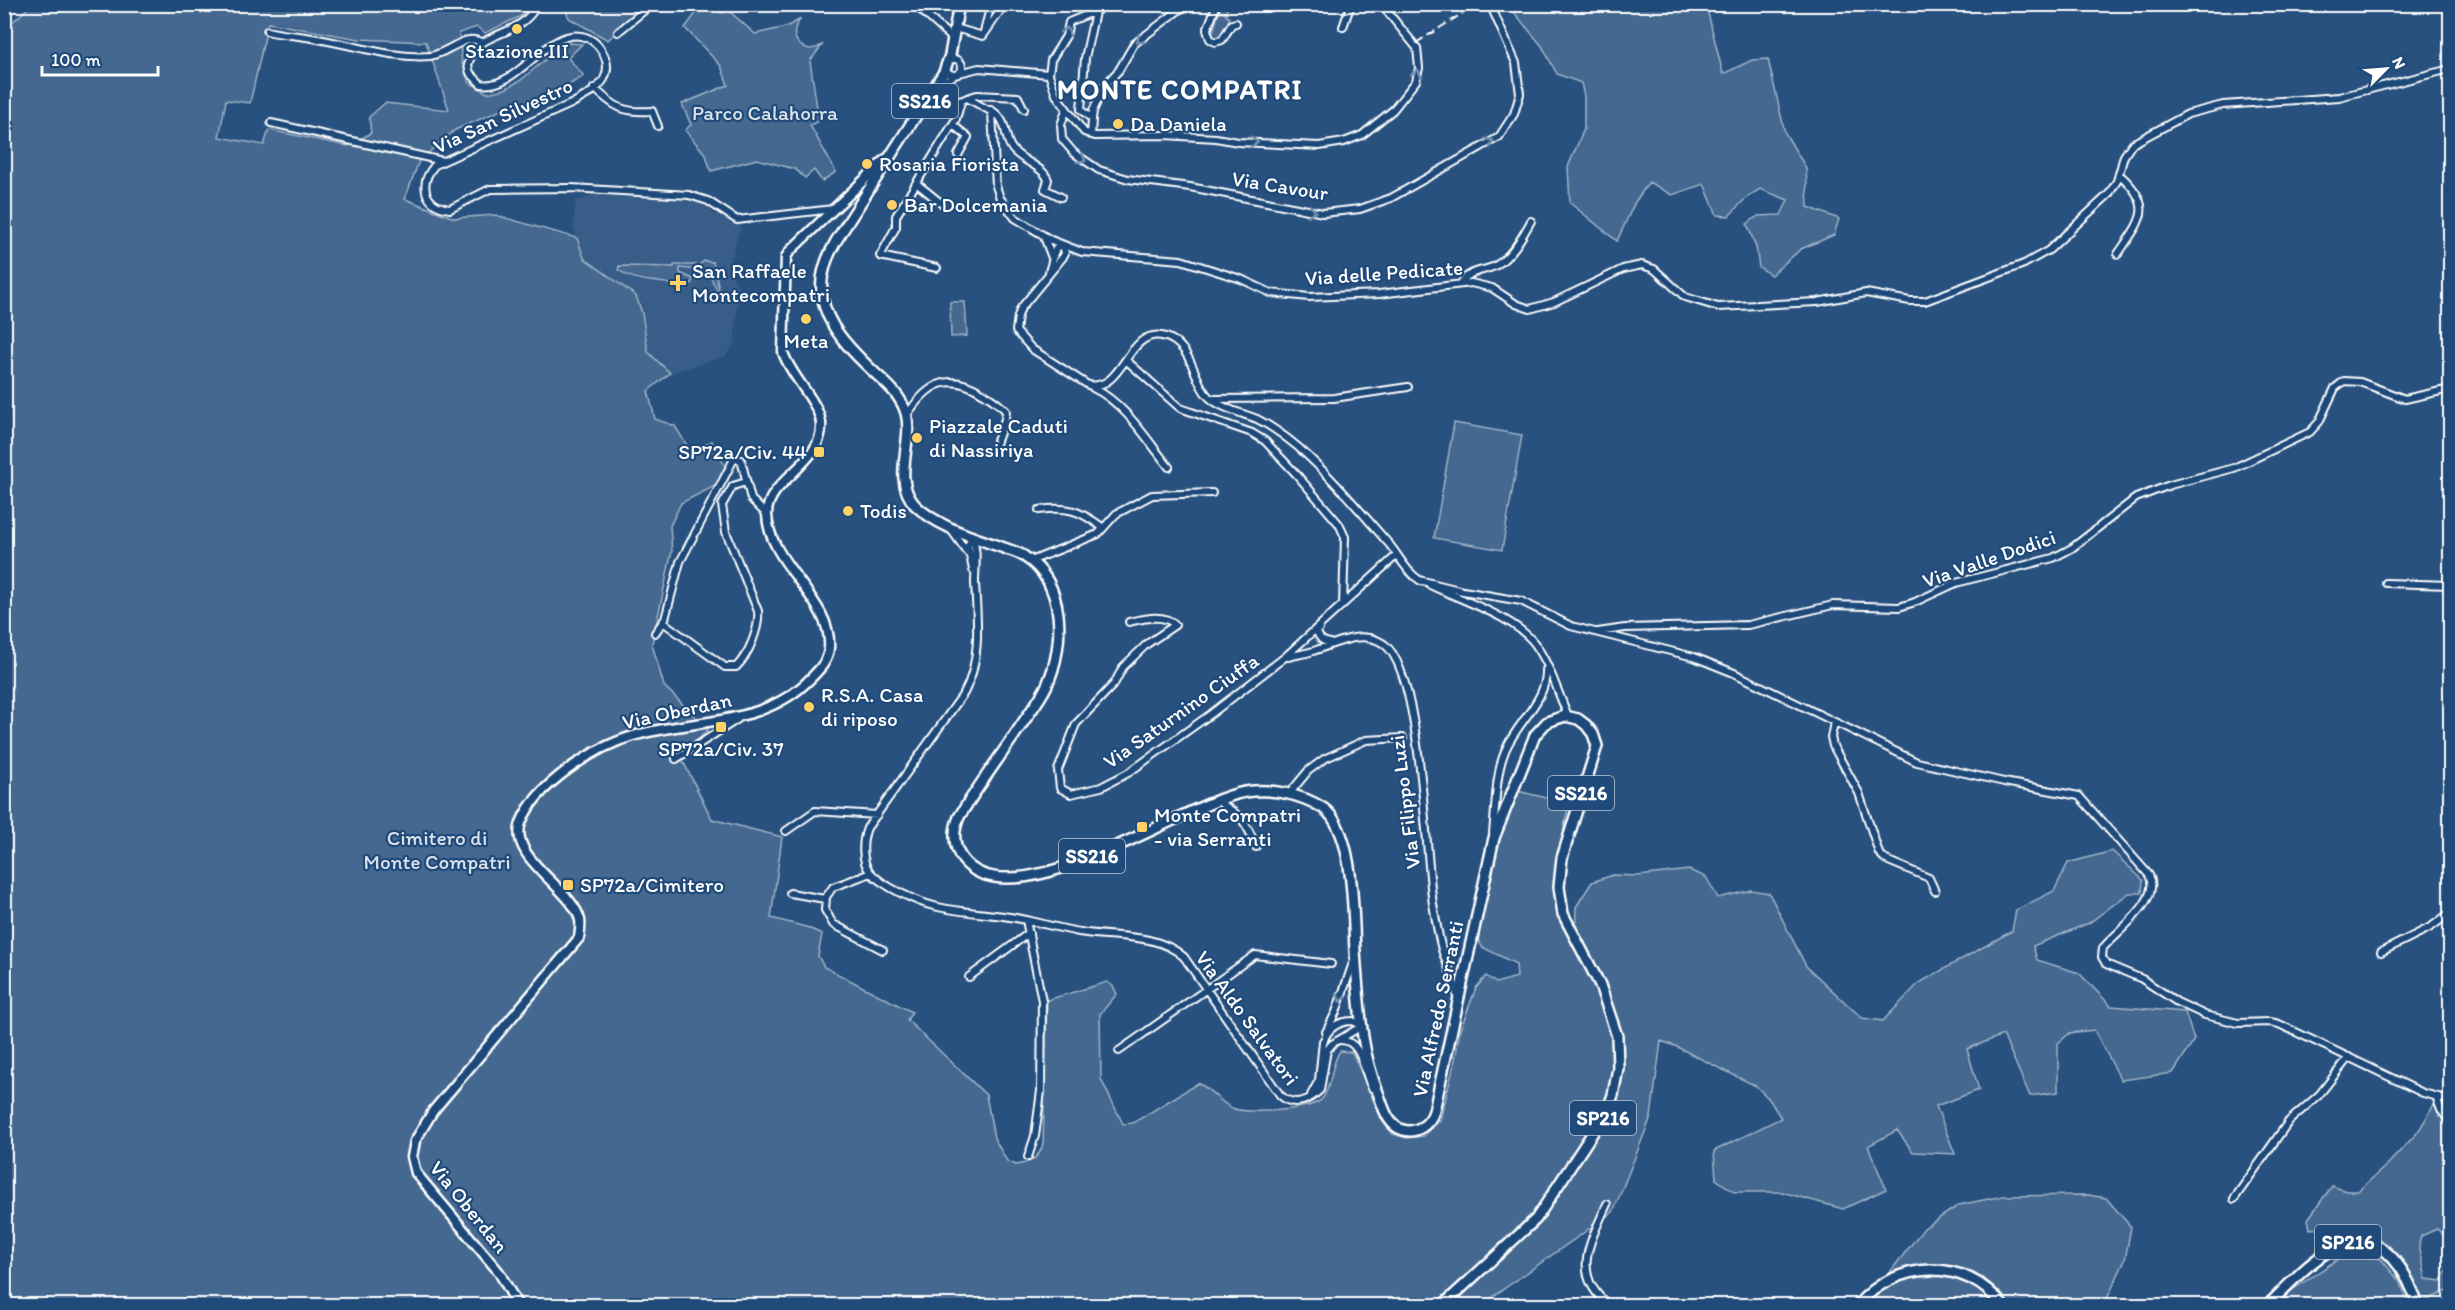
<svg xmlns="http://www.w3.org/2000/svg" width="2455" height="1310" viewBox="0 0 2455 1310" font-family="Itim,sans-serif">
  <style>
    .built { fill: #375d88 }
    .green { fill: #446890; stroke: #a2b4c8; stroke-width: 1.5; fill-rule: evenodd }
    .lines { fill: none; stroke-linecap: round; stroke-linejoin: round }
    .street-casing { stroke: #fff; stroke-width: 10 }
    .secondary-casing { stroke: #fff; stroke-width: 13 }
    .primary-casing { stroke: #fff; stroke-width: 14 }
    .street { stroke: #1f4a7a; stroke-width: 6 }
    .secondary { stroke: #1f4a7a; stroke-width: 8 }
    .primary { stroke: #1f4a7a; stroke-width: 9 }
    .rail { stroke: #fff; stroke-width: 2; stroke-dasharray: 9 4.5; stroke-linecap: butt }
    .oneway { stroke: #7992af }
    .poi-dot { fill: #ffd166; stroke: #1f4a7a; stroke-width: 2 }
    .labels { text-anchor: middle; stroke-width: 4.5; stroke-linejoin: round; paint-order: stroke }
    .shield { fill: #1f4a7a; stroke: #bcc9d7; stroke-width: 1.5 }
    .shield-label { font-size: 20px; font-weight: bold; fill: #fff }
    .poi-label { font-size: 21px; fill: #fff; stroke: #1f4a7a; text-anchor: start }
    .park-label { font-size: 21px; fill: #dae1e9; stroke: #1f4a7a }
    .street-label { font-size: 21px; fill: #fff; stroke: #1f4a7a }
    .district-label { font-size: 27px; font-weight: bold; letter-spacing: 1.5px; fill: #fff; stroke: #1f4a7a }
  </style>
  <rect width="100%" height="100%" fill="#28517f"/>
  <filter id="ink" filterUnits="userSpaceOnUse"><feTurbulence type="fractalNoise" baseFrequency=".0167" numOctaves="2"/><feDisplacementMap in="SourceGraphic" scale="12" xChannelSelector="R" yChannelSelector="G"/><feConvolveMatrix kernelMatrix="1 2 1 2 8 2 1 2 1" color-interpolation-filters="sRGB"/></filter>
  <g filter="url(#ink)">
    <path class="built" d="M593,195L696,200L710,209L714,215L718,212L732,222L741,226L731,259V272L743,296L737,305L735,341L726,356L670,373L648,352L642,313L636,296L584,258L573,227L576,199L581,200Z"/>
    <path class="green" d="M31,5H531L521,16L485,33L477,27L459,33L462,63L469,82L487,93L505,89L521,80L552,54L569,43L582,44L568,58L584,76L555,93L501,110L455,130L419,161L405,199L454,218L495,215L577,238L584,258L636,296L642,313L648,352L670,373L648,391L655,419L675,426L691,452L712,441L725,466L717,485L681,503L670,526L672,551L652,644L664,686L708,729L682,759L712,819L782,837L771,918L806,927L822,934L818,956L824,967L912,1012L907,1020L986,1095L994,1138L1007,1161L1016,1165C1030,1163 1040,1158 1043,1143L1047,1000L1107,982L1113,986L1117,994L1100,1014L1101,1079L1123,1124L1133,1123L1198,1083C1211,1089 1219,1102 1232,1108C1245,1115 1313,1110 1322,1099C1333,1085 1330,1065 1340,1051L1352,1052L1383,1122L1393,1134L1407,1138L1424,1136L1440,1120L1454,1065L1460,1030L1476,988L1486,976L1496,983L1517,977L1516,964L1482,947L1477,937L1497,844L1517,791L1569,803L1555,873L1557,900L1575,940L1576,907L1592,882L1613,875L1638,876L1689,870L1706,877L1718,898L1751,890L1769,893L1806,966L1862,1018L1883,1021L1919,983L2012,931L2016,910L2054,891L2068,863L2112,851L2143,880L2142,893H2129L2089,923L2033,946L2037,960L2079,973L2111,1006L2185,1012L2194,1040L2173,1073L2121,1080L2094,1030L2070,1033L2058,1043V1092L2030,1096L2003,1035L1967,1049L1979,1090L1936,1106L1955,1154L1913,1152L1897,1130L1868,1146L1886,1189L1843,1209L1782,1192H1734L1716,1179L1714,1151L1781,1118L1769,1099L1756,1086L1675,1046L1661,1041L1651,1117L1613,1212L1481,1305L5,1306L4,30ZM268,23L359,39L426,42L449,110L385,103L369,117L371,133L348,146L269,130L264,145L219,137L226,100L250,103Z
      M567,5H645L608,40L569,18L565,9Z
      M702,5H719L721,13L729,11L755,34L786,27L801,19C784,35 804,59 823,44L810,61L819,121L810,125L836,172L822,181L814,170L805,178L795,169L757,159L711,171L706,155L685,130L691,125L682,104L728,85L721,66L685,28Z
      M1221,5H1228L1226,16L1229,17L1227,30L1218,40L1212,35Z
      M1700,5L1707,9L1723,74L1752,60L1768,59L1785,133L1806,168L1808,207L1839,219L1834,235L1801,249L1771,275L1759,267L1756,247L1747,224L1758,216L1781,215L1788,200L1760,189L1746,198L1729,216L1717,215L1704,184L1672,195L1649,182L1635,202L1617,241L1570,203L1568,167L1584,129V96L1581,83L1557,74L1542,46L1508,5Z
      M704,261L713,262L721,299L708,271L680,268V273L693,279L691,284L676,288L675,285C653,279 639,284 618,270L619,266L674,267V265H699Z
      M950,302H965L967,336L951,337Z
      M1454,423L1522,435L1502,550L1434,538Z
      M2434,1105L2450,1123V1241L2437,1229L2421,1236L2419,1245L2426,1279L2441,1281L2450,1264V1290L2422,1302L2407,1266L2393,1250L2376,1240L2343,1226L2310,1229L2308,1219L2332,1186L2346,1191H2358L2388,1164L2418,1132Z
      M2088,1195L2106,1198L2131,1227L2125,1260L2104,1305L1864,1306L1924,1228L1959,1205L2003,1196Z
      M2358,1254L2381,1259L2400,1282L2409,1305L2276,1306L2282,1297L2338,1259Z"/>
    <g class="lines">
      <defs>
        <path id="street" d="M538,4C532,13 527,20 518,25C496,39 476,36 468,65L470,73L481,84C518,90 545,30 581,36C599,39 613,62 604,79C598,90 582,98 571,104L435,165C418,184 424,206 450,209L490,189L571,188L689,195L708,201L737,220L833,209
          M914,4L953,39
          M1104,4L1098,10L1069,22L1066,36L1051,60L1049,74L1056,95L1084,132L1095,136L1164,135L1216,138L1238,142L1319,146L1344,142L1362,135L1393,110L1416,81L1419,68L1417,48L1381,4
          M1217,4L1207,30L1210,39L1215,42L1222,40L1232,24L1236,23
          M1343,27L1351,4
          M955,28L983,36L1005,4
          M267,31C282,35 297,35 312,38C351,44 391,59 430,56C447,54 465,33 481,42
          M618,32L652,4
          M984,32L991,4
          M946 67a8 8 0 1 1 16 0a8 8 0 1 1-16 0Z
          M959,73L979,68L1049,74
          M955,75L934,88C944,97 953,106 967,98L992,112L996,186L1000,198L1015,218L1051,240L1082,252L1181,260L1241,279L1271,293L1309,297L1379,294L1471,283L1492,288L1516,304L1530,309L1554,302L1623,269L1642,265L1654,269L1685,297L1718,307L1817,302L1866,293L1910,301H1925L2024,264L2049,250L2109,194L2117,181L2124,156L2132,144L2188,114L2223,105L2339,97L2450,69
          M594,88C615,108 624,113 652,111L658,126
          M967,98L977,95L1018,97L1024,109
          M991,110C1010,121 1002,137 1013,150C1022,161 1044,167 1048,180L1045,189L1061,197
          M1066,110L1061,125L1062,139L1074,153L1099,170L1128,179L1190,187L1323,213L1360,209L1391,198L1499,137L1514,114L1520,94L1516,63L1490,4
          M1092,119L1093,111L1104,86L1119,70L1134,44L1187,4
          M271,123L443,161
          M953,125L968,137L958,155
          M1091,135L1092,119L1081,110L1085,58L1095,12
          M916,183L941,203
          M1044,237L1052,258
          M2118,254C2141,220 2156,207 2119,174
          M937,268L880,256L896,227V216L956,119L961,102
          M1049,272L1056,248L1063,245L1065,253L1063,257L1021,308L1018,316L1016,331L1032,349L1088,385C1124,392 1126,330 1162,336C1194,342 1193,385 1211,399C1223,409 1242,413 1257,419C1271,426 1286,437 1298,447C1331,476 1360,511 1389,544C1400,557 1406,572 1421,581
          M1461,283C1469,270 1482,272 1495,266C1512,256 1522,237 1531,221
          M1127,361L1180,408L1252,433L1265,441L1298,476L1339,524L1345,537L1343,605
          M1093,388C1125,403 1147,440 1169,467
          M1213,399L1334,398L1408,387
          M907,415C928,383 949,371 984,394C992,399 1000,404 1006,411L1005,419L993,452
          M1039,510C1067,506 1079,510 1102,527
          M952,531L967,552
          M972,536C978,551 975,567 975,583C977,619 982,660 964,693L867,828C862,841 861,861 870,872C882,886 917,902 934,906C961,913 989,913 1016,918C1037,922 1058,928 1079,932C1113,938 1157,932 1184,957L1280,1095C1293,1107 1308,1102 1320,1090L1327,1050L1332,1044L1362,1026L1353,1021C1338,1021 1326,1029 1323,1044
          M972,536L968,546L973,570
          M1031,561L1098,534L1116,514L1152,495L1212,493
          M1419,580L1463,591L1521,601L1571,626L1694,657L1734,673L1917,762L2004,782L2079,796L2149,875C2162,900 2118,930 2103,948L2102,957L2106,964L2142,979L2177,1002L2205,1015L2238,1023L2270,1022L2279,1024L2423,1093L2450,1100
          M2386,583L2450,585
          M1430,585C1461,600 1515,617 1535,644C1550,665 1558,693 1568,716
          M663,622L725,667H736C748,656 760,628 758,611L726,532L722,505L733,486L746,482
          M1129,622C1143,619 1164,613 1175,625L1147,644L1123,667L1114,684L1076,724L1058,770L1060,788L1071,794L1101,787L1128,773L1211,714L1285,657L1397,555
          M1319,628L1317,632C1319,639 1324,642 1330,643
          M1598,632L1625,628L1748,625L1833,605L1899,607L1915,602L1956,583L2053,558L2072,548L2136,498L2170,485L2234,468L2310,432L2319,422L2335,388L2344,381L2360,382L2405,399L2450,389
          M655,633L665,619L680,562L734,459L741,460L751,499L767,515
          M1288,657C1295,655 1303,654 1310,652C1334,645 1360,628 1384,644C1422,671 1425,854 1433,904C1436,920 1438,937 1443,953C1448,967 1455,982 1457,996
          M1834,723L1831,737L1833,746L1859,793L1879,853L1886,860L1929,878L1935,891
          M676,759L738,719
          M1289,794L1308,771L1324,759L1366,740L1403,738
          M1217,801C1241,815 1246,821 1256,847
          M786,831L815,811L877,815
          M1493,833C1496,806 1495,776 1505,751C1516,723 1547,701 1546,670
          M871,873L833,887L826,897L825,910L833,924L883,950
          M790,893L825,899
          M1026,920L1042,1001L1041,1091L1035,1136L1028,1157
          M2381,952L2431,927L2450,913
          M969,977L1029,933
          M1326,1032L1336,1012L1353,963
          M1341,1040C1363,1041 1363,1072 1372,1088
          M1119,1051L1255,955L1331,964
          M1311,1095L1319,1080L1323,1041
          M2436,1097L2441,1110L2450,1122
          M2234,1199L2289,1121L2319,1095L2349,1057
          M1607,1204C1591,1241 1569,1275 1610,1306"/>
        <path id="secondary" d="M518,1306L499,1272L416,1173L412,1157L415,1141L433,1111L579,938C580,932 581,926 580,920C573,889 508,858 521,823C535,785 595,747 633,736C694,718 763,728 811,678C820,669 828,661 829,648C833,600 768,564 767,514C767,479 824,464 821,423C819,402 789,374 783,352L786,257L790,251L886,159"/>
        <path id="primary" d="M959,4L950,55L944,72L836,241C832,249 827,257 825,266C810,311 846,346 876,374C888,385 901,396 906,413C914,442 891,479 915,505C939,528 974,537 1004,548C1011,551 1019,552 1025,557C1066,583 1065,645 1047,685C1040,700 1029,713 1020,727C1000,757 978,786 959,817C953,831 953,847 963,860C1013,923 1182,803 1245,792C1271,788 1301,794 1323,808C1355,830 1353,916 1355,951C1357,979 1359,1009 1363,1037C1366,1058 1372,1078 1380,1098C1384,1110 1389,1126 1403,1130C1417,1134 1430,1124 1434,1111L1494,838L1535,735L1547,722L1565,716L1578,719L1586,725L1593,734L1597,746L1562,858L1559,887L1563,914L1600,985L1617,1036L1618,1068L1613,1095L1607,1111L1536,1219L1442,1306
          M1857,1306C1895,1260 1966,1256 2003,1306
          M2267,1306C2289,1285 2317,1252 2346,1243C2385,1231 2409,1276 2418,1306"/>
      </defs>
      <use href="#street" class="street-casing"/>
      <use href="#secondary" class="secondary-casing"/>
      <use href="#primary" class="primary-casing"/>
      <use href="#street" class="street"/>
      <use href="#secondary" class="secondary"/>
      <use href="#primary" class="primary"/>
      <path class="rail" d="M1416,43L1463,13"/>
    </g>
    <defs><path id="oneway-chevron" d="M-2-3.5L2.5 0L-2 3.5" fill="none" stroke-width="1.6" stroke-linecap="round" stroke-linejoin="round" transform="scale(1.5)"/></defs>
    <g class="oneway">
      <use href="#oneway-chevron" transform="translate(1066 31) rotate(-70)"/>
      <use href="#oneway-chevron" transform="translate(1140 40) rotate(138)"/>
      <use href="#oneway-chevron" transform="translate(1417 73) rotate(-77)"/>
      <use href="#oneway-chevron" transform="translate(1254 142) rotate(2)"/>
      <use href="#oneway-chevron" transform="translate(1490 142) rotate(-28)"/>
      <use href="#oneway-chevron" transform="translate(1082 159) rotate(33)"/>
      <use href="#oneway-chevron" transform="translate(1312 211) rotate(10)"/>
      <use href="#oneway-chevron" transform="translate(1341 998) rotate(111)"/>
    </g>
  </g>
  <g class="poi-dot">
    <circle cx="517" cy="29" r="6"/>
    <circle cx="1118" cy="124" r="6"/>
    <circle cx="867" cy="164" r="6"/>
    <circle cx="892" cy="205" r="6"/>
    <path d="M675 274h6v6h6v6h-6v6h-6v-6h-6v-6h6z"/>
    <circle cx="806" cy="319" r="6"/>
    <circle cx="917" cy="438" r="6"/>
    <rect x="813" y="446" width="12" height="12" rx="3"/>
    <circle cx="848" cy="511" r="6"/>
    <circle cx="809" cy="707" r="6"/>
    <rect x="715" y="721" width="12" height="12" rx="3"/>
    <rect x="1136" y="821" width="12" height="12" rx="3"/>
    <rect x="562" y="879" width="12" height="12" rx="3"/>
  </g>
  <g class="labels">
    <g class="shield">
      <rect x="892" y="84" width="66" height="34" rx="4.5"/>
      <rect x="1548" y="776" width="66" height="34" rx="4.5"/>
      <rect x="1059" y="839" width="66" height="34" rx="4.5"/>
      <rect x="1570" y="1101" width="66" height="34" rx="4.5"/>
      <rect x="2315" y="1225" width="66" height="34" rx="4.5"/>
    </g>
    <g class="shield-label">
      <text x="925" y="108">SS216</text>
      <text x="1581" y="800">SS216</text>
      <text x="1092" y="863">SS216</text>
      <text x="1603" y="1125">SP216</text>
      <text x="2348" y="1249">SP216</text>
    </g>
    <g class="poi-label">
      <text x="517" y="58" text-anchor="middle">Stazione III</text>
      <text x="1130" y="131">Da Daniela</text>
      <text x="879" y="171">Rosaria Fiorista</text>
      <text x="904" y="212">Bar Dolcemania</text>
      <text x="692" y="278">San Raffaele<tspan x="692" dy="24">Montecompatri</tspan></text>
      <text x="806" y="348" text-anchor="middle">Meta</text>
      <text x="929" y="433">Piazzale Caduti<tspan x="929" dy="24">di Nassiriya</tspan></text>
      <text x="807" y="459" text-anchor="end">SP72a/Civ. 44</text>
      <text x="860" y="518">Todis</text>
      <text x="821" y="702">R.S.A. Casa<tspan x="821" dy="24">di riposo</tspan></text>
      <text x="721" y="756" text-anchor="middle">SP72a/Civ. 37</text>
      <text x="1154" y="822">Monte Compatri<tspan x="1154" dy="24">- via Serranti</tspan></text>
      <text x="580" y="892">SP72a/Cimitero</text>
    </g>
    <g class="park-label">
      <text x="765" y="120">Parco Calahorra</text>
      <text x="437" y="845">Cimitero di<tspan x="437" dy="24">Monte Compatri</tspan></text>
    </g>
    <g class="street-label">
      <text transform="translate(503 116) rotate(-25)" y="7">Via San Silvestro</text>
      <text transform="translate(1280 186) rotate(9)" y="7">Via Cavour</text>
      <text transform="translate(1384 273) rotate(-4)" y="7">Via delle Pedicate</text>
      <text transform="translate(1989 559) rotate(-19)" y="7">Via Valle Dodici</text>
      <text transform="translate(677 711) rotate(-12)" y="7">Via Oberdan</text>
      <text transform="translate(1181 711) rotate(-35)" y="7">Via Saturnino Ciuffa</text>
      <text transform="translate(1405 802) rotate(-97)" y="7">Via Filippo Luzi</text>
      <text transform="translate(1438 1009) rotate(-78)" y="7">Via Alfredo Serranti</text>
      <text transform="translate(1247 1018) rotate(54)" y="7">Via Aldo Salvatori</text>
      <text transform="translate(469 1207) rotate(51)" y="7">Via Oberdan</text>
    </g>
    <g class="district-label">
      <text x="1180" y="99">MONTE COMPATRI</text>
    </g>
  </g>
  <rect width="2455" height="1310" fill="none" stroke="#1f4a7a" stroke-width="24"/>
  <rect x="12" y="12" width="2431" height="1286" fill="none" stroke="#fff" stroke-width="2" filter="url(#ink)"/>
  <g transform="translate(2386 69) rotate(65)" stroke="#1f4a7a" stroke-width="4.5" paint-order="stroke">
  <path d="M0-4.5L10 22L0 15L-10 22Z" fill="#ffffff"/>
  <text y="-9" font-size="16" font-weight="bold" text-anchor="middle" fill="#ffffff">N</text>
  </g>
  <path d="M42 66v9h116v-9" fill="none" stroke="#ffffff" stroke-width="3"/>
  <text x="51" y="66" font-size="18" fill="#ffffff" stroke="#1f4a7a" stroke-width="4.5" paint-order="stroke">100 m</text>
</svg>
